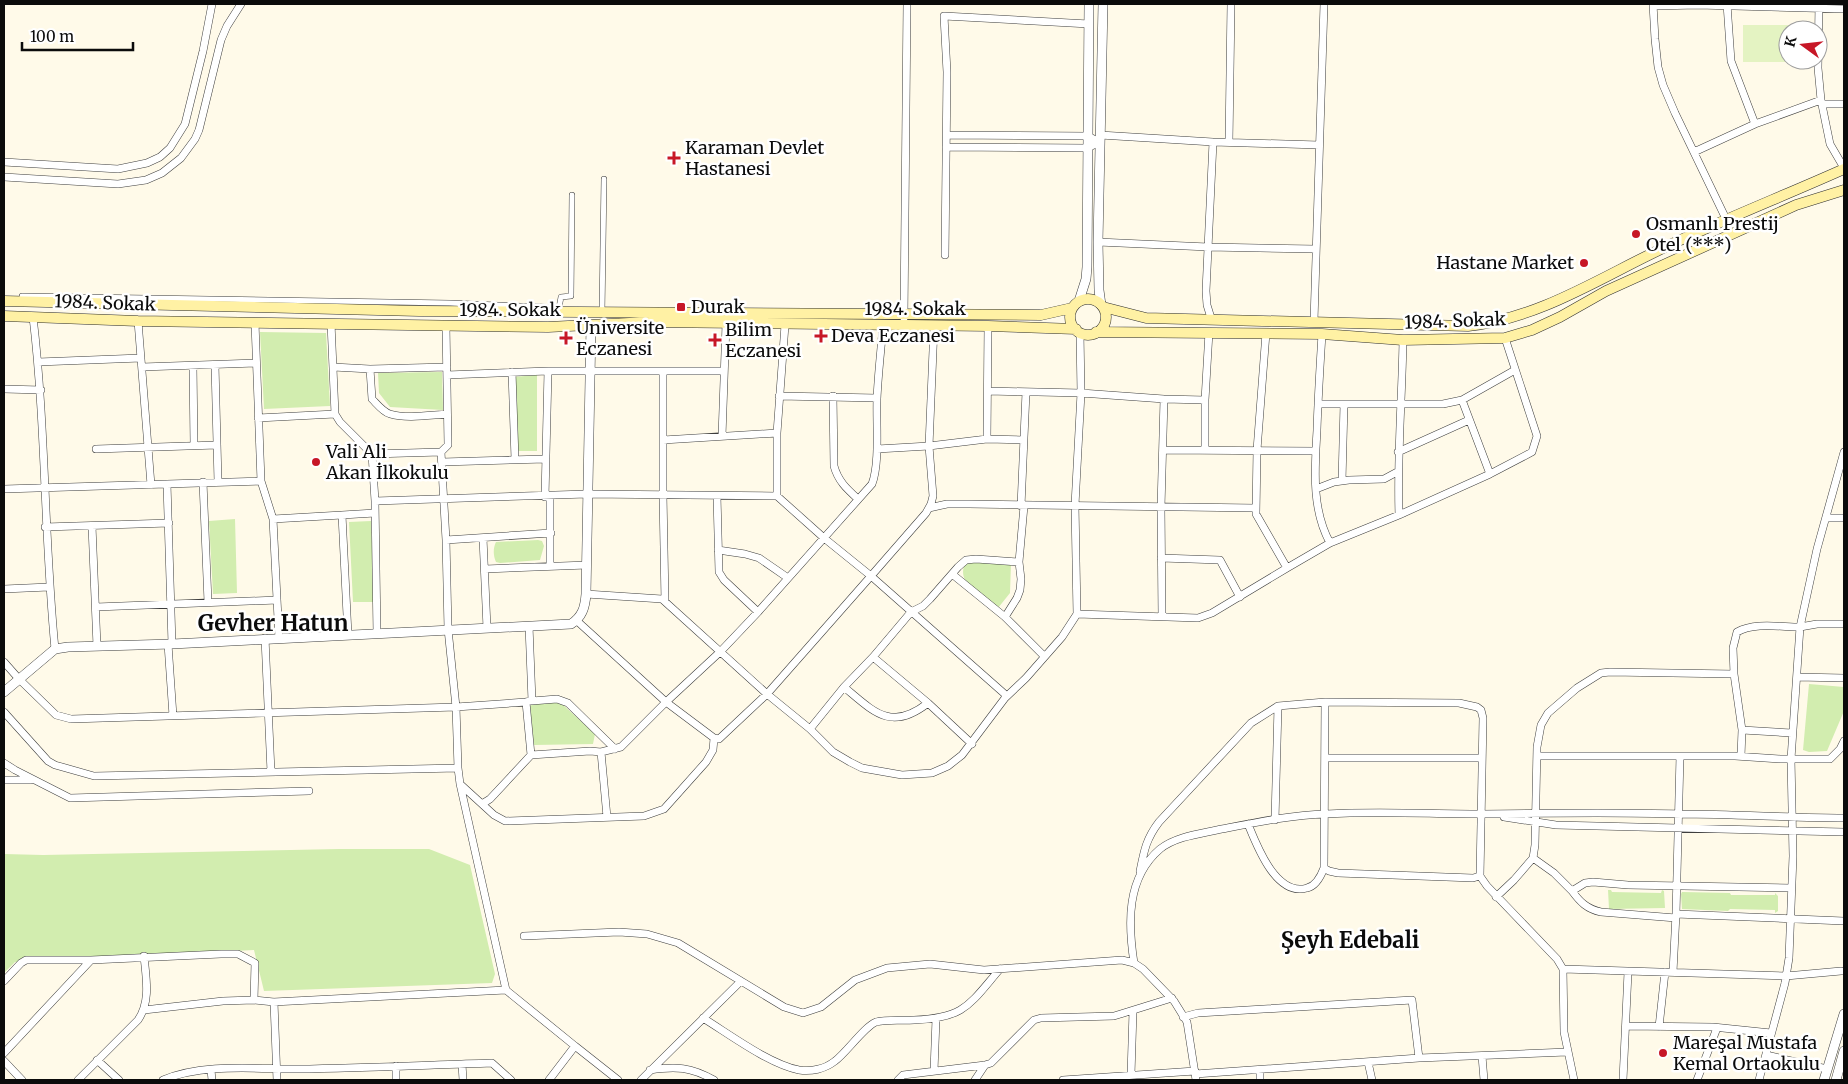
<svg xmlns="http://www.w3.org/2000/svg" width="1848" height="1084" viewBox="0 0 1848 1084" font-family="Merriweather,serif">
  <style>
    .green { fill: #d2edaf }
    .pitch { fill: #e4f3c2 }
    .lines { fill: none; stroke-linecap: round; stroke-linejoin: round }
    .pedestrian-casing { stroke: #3e3e3e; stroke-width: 6 }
    .minor-casing { stroke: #3e3e3e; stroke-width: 8 }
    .tertiary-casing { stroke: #3e3e3e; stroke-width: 10 }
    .secondary-casing { stroke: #2d2d2d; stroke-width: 11 }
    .pedestrian { stroke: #fff; stroke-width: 5 }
    .minor { stroke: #fff; stroke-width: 7 }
    .tertiary { stroke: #fff; stroke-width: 9 }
    .secondary { stroke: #fff1a4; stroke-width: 10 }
    .poi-dot { fill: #c71727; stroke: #fff; stroke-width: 2 }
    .labels { text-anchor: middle; stroke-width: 5; stroke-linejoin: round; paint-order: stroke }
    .poi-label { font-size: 18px; fill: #0b0b0b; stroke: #fff; text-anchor: start }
    .street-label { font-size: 18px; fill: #0b0b0b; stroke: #fff }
    .district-label { font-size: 22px; font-weight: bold; fill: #0b0b0b; stroke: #fff }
  </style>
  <rect width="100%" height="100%" fill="#fffae9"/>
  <path class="green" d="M260,332L326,333L330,406L264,409Z
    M442,372L443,410L390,407L379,393L378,373Z
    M537,375V451H516L513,377Z
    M235,519L237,593L213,594L209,521Z
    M371,521L374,602H353L349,522Z
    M538,540L542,541L544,546L540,560L500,563L496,562C493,555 493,548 496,542Z
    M968,561L1011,563L1010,593L998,608L965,580C962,574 962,566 968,561Z
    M1809,684L1844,687V711L1827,751L1809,752L1803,750Z
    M554,702L561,703L595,734L593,744L534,745L530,706L535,703Z
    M339,849H429L470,865L495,974L492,983L264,991L254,950L15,962L4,973V854L43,855Z
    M1608,890H1611L1612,892L1661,893L1662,890L1664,891L1665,908L1609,909Z
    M1682,892L1730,893L1731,895H1775V893L1778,896V911L1775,913V910L1730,909L1728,911L1682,909L1681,894Z"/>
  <path class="pitch" d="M1743,25H1809V30H1788V60H1809V62H1743Z"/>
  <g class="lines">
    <defs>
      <path id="pedestrian" d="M22,296L450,303L546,307
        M555,307L559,308L561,297L571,296L572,195
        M602,312L604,179"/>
      <path id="minor" d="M1653,4L1655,39L1658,67L1663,85L1675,113L1727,221
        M1727,4L1731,61L1755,124
        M1819,4L1818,68L1821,100L1830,144L1844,168
        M1654,6L1698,5L1844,9
        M1822,104H1844
        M947,135L1087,136L1100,142
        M1100,135L1213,142L1319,145
        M1229,142L1231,4
        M946,147L1087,148L1100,142
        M1694,152L1755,124L1821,100
        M4,162L118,169L147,163L160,157L170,148L185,124L203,51L212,4
        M4,177L118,184L146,180L162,173L181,158L195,139L199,130L221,40L227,26L241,4
        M1098,242L1208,247L1316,249
        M945,255L947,72L944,16L1089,24
        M33,317C46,427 44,538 55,649
        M904,318L907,4
        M1211,318L1207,305L1206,291L1213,142
        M138,321L151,485
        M1314,321L1324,4
        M255,323L261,481L273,519L279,639
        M331,323L335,414L340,422L372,454L375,501L377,634
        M446,326L448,445L441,452L446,540L448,629L456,707L458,768L460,784L494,815L505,821L644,816L664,809L706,762L713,750L714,738
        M1266,333L1257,450L1256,514L1287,568L1330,543
        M1322,334C1320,366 1318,398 1317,430C1315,468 1311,508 1330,543L1399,515L1490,474L1532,452L1537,436L1505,338
        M38,362L141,358
        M215,365L218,482
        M193,366L194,445
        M142,367L256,363
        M333,367L370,369L447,367
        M370,369L372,399C377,404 383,412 390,414C407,419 430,415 447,414
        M512,372L515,459
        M663,372V495L665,601
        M447,375L548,371H723
        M4,389L41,390
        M988,391L1081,393L1164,399L1205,400
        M779,396L877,398
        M833,396L834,466C838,481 847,489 858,499
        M1462,400L1490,474
        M1318,404H1443L1462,400L1515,370
        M258,418L335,414
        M722,436L726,324
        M987,439L988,326
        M663,440L777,433
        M96,449L217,445
        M877,449L929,446L987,439L1023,440
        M1163,450L1316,451
        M1205,450V400L1209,332
        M1398,452L1469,420
        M372,454L441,452
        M442,462L546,459
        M1342,481L1344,404
        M203,482L208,602
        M167,484L172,644
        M4,489L261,481
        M1316,489L1334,482L1349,480L1384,479L1397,472
        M717,496L719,572L724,580L758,612
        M777,496V433L785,325
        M545,497L548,371
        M375,501L587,494L777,496L824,538L871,576L1007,696
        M1021,506L1026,392
        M929,508L947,504H969L1256,508
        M342,515L375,513
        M1399,515C1397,457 1402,399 1403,340
        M1826,518H1844
        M273,519L342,515L348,635
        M92,526L97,646
        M45,527L169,523
        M483,538L487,628
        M446,540L551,533
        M718,550L745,554L759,558L788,578
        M1161,558L1220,560L1240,597
        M550,566V496
        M485,569L587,565
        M952,574L1005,617L1044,656
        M4,589L49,587
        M586,594L662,599L767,694L810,729L833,752L850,762L862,768L902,775L932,773L948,766L962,755L1005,698L1026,678L1062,637L1077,614L1075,505L1081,393L1080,333
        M96,607L277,600
        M1077,614L1198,618L1212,613L1287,568
        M1005,617L1017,598L1020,590L1021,579L1019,562L1024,506
        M1162,617L1161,507L1164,399
        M576,620L666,702L714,738L719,739L767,694L871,576L926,513L931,504L933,496L929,446L934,326
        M529,626L532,701L557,699L568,703L615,749
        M265,638L271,772
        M168,644L173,716
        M873,657L928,703L972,744
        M4,662L19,679L56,715L71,719L456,707L526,702
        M1734,674L1733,648L1737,632C1754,622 1781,627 1800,627L1817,549L1844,452
        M1797,677L1844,678
        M844,687C874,712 891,732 928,703
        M4,712L48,761L55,765L94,776L458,768
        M810,729L844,687L873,657L911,612L923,606L930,599L958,567L966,560L976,559L1019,562
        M601,752L607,817
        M531,755L590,751L601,752L621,747L666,702L721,651L758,612L872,484C880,463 876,423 877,399C878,375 881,350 883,325
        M1537,756H1735L1780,759H1830L1840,749L1844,741
        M1741,756L1742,730
        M1326,758H1482
        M4,763L15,770L70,798L309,791
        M4,780H31
        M460,784L506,990L575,1046
        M482,804L490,799L531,755L526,702L530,701
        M1504,817L1556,825L1844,832
        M1275,820L1278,706
        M1248,824C1257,846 1276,897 1307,888C1316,886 1321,876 1324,868L1325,702
        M1324,868L1329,871L1338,873L1473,878L1480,876
        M1140,871C1144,851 1146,839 1159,822L1251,723L1278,706L1325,702L1459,703L1477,707L1481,710L1483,718L1480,876L1487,886L1557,959L1563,969L1564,1032L1574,1080
        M1791,888L1628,885L1593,882L1585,883L1572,891L1554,873L1533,858L1535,845L1537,747L1541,725L1548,713L1577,688L1601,673L1610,672L1734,674L1742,730L1792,733
        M1572,891C1580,902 1587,909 1601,912L1676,918
        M1496,897L1514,880L1533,858
        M1676,914L1844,921
        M524,936L619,932L647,934L678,943L784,1007L803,1013L821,1007L855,980L887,968L930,964L984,970L1122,960L1134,963L1143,969L1174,1001L1187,1022L1196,1080
        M1134,963C1128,924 1126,878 1160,849C1175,837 1198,834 1217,830C1253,823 1290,815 1326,814C1378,811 1429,814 1481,814C1548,813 1614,812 1681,814C1736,814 1790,818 1844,818
        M1563,969L1786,976L1841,971
        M1673,972L1676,914L1680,756
        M4,981L21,963L26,960H91
        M254,1000L274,1002L277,1080
        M273,1002L506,990
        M1183,1017L1198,1013L1412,1000L1419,1058
        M703,1018C729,1034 769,1064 799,1070C811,1072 825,1069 835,1061C846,1053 865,1026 876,1022C887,1019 902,1021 914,1020C965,1018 969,1005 1000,969
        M1626,1026L1713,1027L1771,1033
        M1659,1027L1665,972
        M4,1053L91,960L221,954H238L255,963L254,1000L223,1001L144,1010
        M1766,1055L1827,1069
        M1482,1056L1484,1080
        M97,1060L119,1080
        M4,1061L22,1080
        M1368,1062L1372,1080
        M462,1064L463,1080
        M396,1066V1080
        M211,1070L212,1080
        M650,1070C676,1066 691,1067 714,1080
        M1260,1070V1080
        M934,1071L936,1019
        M1195,1074L1419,1058L1567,1052
        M1131,1075L1133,1011
        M78,1080L138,1020C151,1001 146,978 144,956
        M163,1080C203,1063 255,1069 298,1069C363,1068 428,1065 492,1063L511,1080
        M549,1080L575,1046L618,1080
        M641,1080L741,981
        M898,1080L903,1075L985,1065
        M975,1080L985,1065L991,1063L1034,1020L1041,1018L1114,1016L1172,998
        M1063,1080L1195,1071
        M1623,1080L1628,972
        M1697,1080L1717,1028
        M1759,1080L1785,983L1789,958L1793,856L1791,759L1800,627L1817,624H1844"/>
      <path id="tertiary" d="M1079,301L1086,279L1087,267L1089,4
        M1101,305L1099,290L1098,242L1103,4
        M4,692L55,649L68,647L172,644L571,624C582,617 585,608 586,594L591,325
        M1824,1080L1844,1014
        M1836,1080L1844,1051"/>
      <path id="secondary" d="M1070 317a18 18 0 1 1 36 0a18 18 0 1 1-36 0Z
        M4,301L419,311L1041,315L1072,308
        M1103,307L1146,318L1468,326C1543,318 1607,273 1674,243C1730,217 1788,194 1844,169
        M4,316L138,321L548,327L650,322L988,326L1076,329
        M1096,332L1322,334L1403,340L1505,338L1532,330L1560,317L1606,291L1796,205L1844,190"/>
    </defs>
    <use href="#pedestrian" class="pedestrian-casing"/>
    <use href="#minor" class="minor-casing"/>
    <use href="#tertiary" class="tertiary-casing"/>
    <use href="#secondary" class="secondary-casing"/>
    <use href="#pedestrian" class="pedestrian"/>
    <use href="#minor" class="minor"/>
    <use href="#tertiary" class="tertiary"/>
    <use href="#secondary" class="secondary"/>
  </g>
  <g class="poi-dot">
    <path d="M671.5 150.5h5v5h5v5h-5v5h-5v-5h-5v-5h5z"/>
    <circle cx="1636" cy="234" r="5"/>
    <circle cx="1584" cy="263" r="5"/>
    <rect x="676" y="302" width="10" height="10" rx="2.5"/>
    <path d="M818.5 328.5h5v5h5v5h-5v5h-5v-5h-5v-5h5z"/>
    <path d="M563.5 330.5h5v5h5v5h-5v5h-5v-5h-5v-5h5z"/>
    <path d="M712.5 332.5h5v5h5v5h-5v5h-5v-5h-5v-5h5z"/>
    <circle cx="316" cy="462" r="5"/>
    <circle cx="1663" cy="1053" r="5"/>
  </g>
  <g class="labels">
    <g class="poi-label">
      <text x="685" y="154">Karaman Devlet<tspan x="685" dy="21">Hastanesi</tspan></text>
      <text x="1646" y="230">Osmanlı Prestij<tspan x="1646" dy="21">Otel (***)</tspan></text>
      <text x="1574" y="269" text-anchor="end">Hastane Market</text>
      <text x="691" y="313">Durak</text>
      <text x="576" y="334">Üniversite<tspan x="576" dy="21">Eczanesi</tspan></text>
      <text x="725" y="336">Bilim<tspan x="725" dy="21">Eczanesi</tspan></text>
      <text x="831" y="342">Deva Eczanesi</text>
      <text x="326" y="458">Vali Ali<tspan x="326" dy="21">Akan İlkokulu</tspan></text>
      <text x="1673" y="1049">Mareşal Mustafa<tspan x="1673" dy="21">Kemal Ortaokulu</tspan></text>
    </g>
    <g class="street-label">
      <text transform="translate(105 303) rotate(2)" y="6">1984. Sokak</text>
      <text x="915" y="315">1984. Sokak</text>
      <text x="510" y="316">1984. Sokak</text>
      <text transform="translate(1455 321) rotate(-2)" y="6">1984. Sokak</text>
    </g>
    <g class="district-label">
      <text x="273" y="631">Gevher Hatun</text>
      <text x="1350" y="948">Şeyh Edebali</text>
    </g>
  </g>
  <rect width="1848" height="1084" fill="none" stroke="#0b0b0b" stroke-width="10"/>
  <g transform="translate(1803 45) rotate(285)"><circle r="24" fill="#ffffff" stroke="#9d9d9d"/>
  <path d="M0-4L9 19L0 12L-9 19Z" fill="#c71727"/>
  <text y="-8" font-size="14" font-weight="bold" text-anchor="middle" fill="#0b0b0b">K</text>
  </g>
  <path d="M22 42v8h111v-8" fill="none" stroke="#0b0b0b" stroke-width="2.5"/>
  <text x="30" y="42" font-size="15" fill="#0b0b0b" stroke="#ffffff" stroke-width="4" paint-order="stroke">100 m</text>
</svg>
